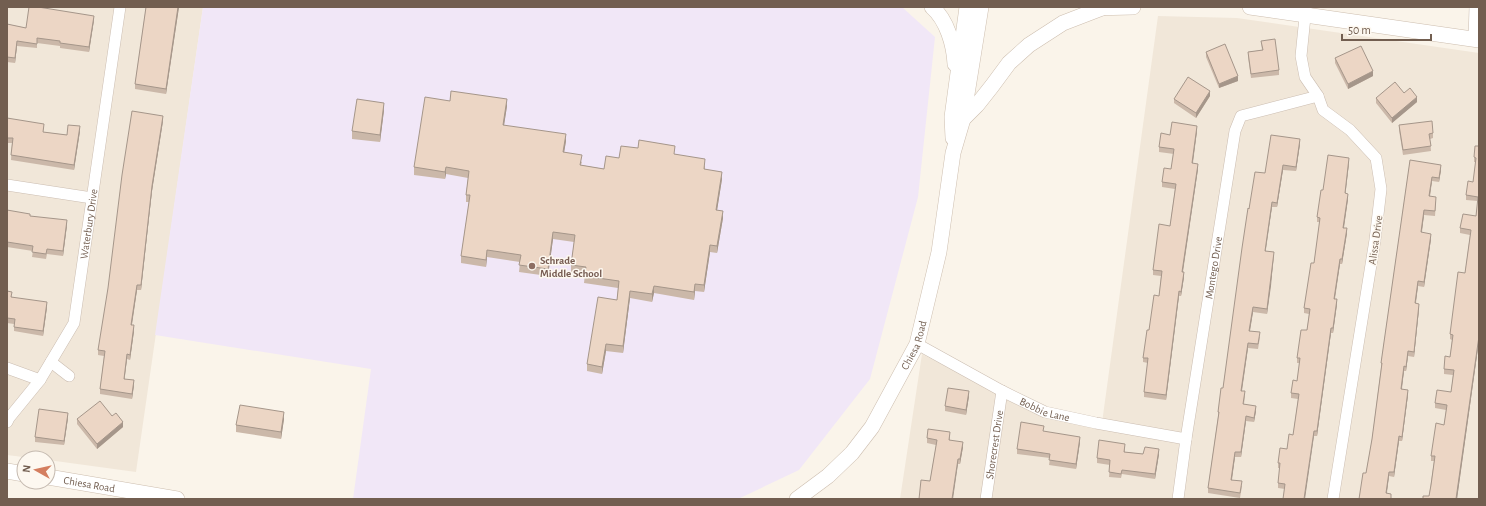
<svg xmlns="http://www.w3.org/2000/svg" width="1486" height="506" viewBox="0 0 1486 506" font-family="'Alegreya Sans',sans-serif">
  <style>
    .residential { fill: #f1e7d9 }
    .education { fill: #f1e7f7 }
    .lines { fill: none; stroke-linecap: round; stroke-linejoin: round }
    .minor-casing { stroke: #cbbdb1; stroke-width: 12 }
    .secondary-casing { stroke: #cdbeaf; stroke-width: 16 }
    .minor { stroke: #fff; stroke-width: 11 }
    .secondary { stroke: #fff; stroke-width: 15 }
    .wall { fill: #cbb8a9 }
    .shaded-wall { fill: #a5968a }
    .building { fill: #ecd6c5; stroke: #a5968a }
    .education-dot { fill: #8d6e63; stroke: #fdf8f0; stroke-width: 1.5 }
    .labels { text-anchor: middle; stroke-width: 3; stroke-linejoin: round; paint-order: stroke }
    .street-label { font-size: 11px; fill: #725e50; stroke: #fdf8f0 }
    .education-label { font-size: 11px; font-weight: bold; fill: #785e54; stroke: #fdf8f0; text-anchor: start }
  </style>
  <rect width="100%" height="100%" fill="#faf4ea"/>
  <path class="residential" d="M7,7H203L136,472L48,460V458H31L7,455Z
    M1158,16L1237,18L1479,53V499H900L922,354L1043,417L1101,430Z"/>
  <path class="education" d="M203,7H902L935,37L918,197L870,379L799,470L738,499H353L371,369L155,335Z"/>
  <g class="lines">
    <defs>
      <g id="minor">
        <path d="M1306,7L1301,56L1305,77L1318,96L1323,110L1350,130L1376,158L1381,189L1375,240L1333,499"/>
        <path d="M1474,39L1475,7"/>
        <path d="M7,185L92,198"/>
        <path id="s1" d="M917,344L1002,391L1045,412L1096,423L1186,439"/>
        <path d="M51,362L69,376"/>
        <path d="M7,368L40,380"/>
        <path id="s2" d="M7,422L9,418L40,380L74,323L120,7"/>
        <path id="s3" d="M986,499L1002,391"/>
        <path id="s4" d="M1178,499L1186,439L1235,131L1241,116L1318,96"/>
      </g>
      <g id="secondary">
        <path d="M932,7C947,20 954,45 955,64"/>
        <path d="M1250,7L1479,40"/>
        <path d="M1477,7H1479"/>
        <path d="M1092,8L1133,7"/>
        <path d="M963,119L977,105L992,86L1009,63L1029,45L1063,23L1102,8"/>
        <path d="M953,138L952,117L967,7"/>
        <path d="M7,471L24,474"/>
        <path id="s5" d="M48,477L177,499"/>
        <path id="s6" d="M797,499L828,476L852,453L872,427L917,344L939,252L953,153L963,119L981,7"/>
      </g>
    </defs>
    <use href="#minor" class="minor-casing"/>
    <use href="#secondary" class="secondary-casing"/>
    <use href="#minor" class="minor"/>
    <use href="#secondary" class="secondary"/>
  </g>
  <path class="wall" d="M146,7H179L166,94L135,89V84Z
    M94,20L89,52L60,48V46L37,43V48L17,46L15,63L7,62V24L26,28Z
    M1261,41L1279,70V75L1251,78L1248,57V52L1262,50Z
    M1206,52L1238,81L1219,88L1206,57Z
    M1335,58L1373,76L1348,89L1335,63Z
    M1404,93L1417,102L1392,123L1376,103V98Z
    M1210,96L1196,118L1174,103V99Z
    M450,101L507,106L504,125L566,141L564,152L582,162L581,165L604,169L619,158L675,154L705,166V169L722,179L717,210L723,218L717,253L710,252L704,292L695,291L694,300L654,293L652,302L630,298L623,353L606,351L602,374L587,371V364L617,300L618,288L584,283L585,274L571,272V265L574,242L553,239L548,276L519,272L520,262L487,257L486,267L461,263V256L469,202H466V195L468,178L446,174L445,179L414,175V167Z
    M384,110L380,142L352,139V131Z
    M7,116V118L44,128L43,132L67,135L80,131L74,170L11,160L12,143H7Z
    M163,121L152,191L141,290H137L132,325L134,331L130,360L127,359L124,379L134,385L132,399L100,394V389L104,356L98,355V350Z
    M1399,125L1433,133V138L1430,139L1431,151L1403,155L1399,130Z
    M1197,131L1193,163L1198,169L1183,272L1184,277L1181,296H1179L1166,400L1144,397V392L1148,363L1143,362V358L1149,330L1159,296L1161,276L1153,275V270L1170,226L1175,189L1162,187V182L1171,169L1174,154L1159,152V147Z
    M1300,144L1296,171L1283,170L1277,207H1272L1265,251L1274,257L1267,314L1253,312L1250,331L1260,337L1258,349L1248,348L1242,391L1245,396L1244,404L1256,411L1254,422L1246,421L1241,457H1235L1232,480L1242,486L1240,498L1208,493V488L1218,417V412L1223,388L1249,209L1265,173Z
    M1479,146V341L1457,499H1423L1429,496L1434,461H1431V456L1444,425L1446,410L1435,408V403L1451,392L1453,375L1444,374V369L1450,357L1452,340L1450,339V334L1465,273L1470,235L1460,233V228L1476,216L1478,201L1466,200V195L1473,182L1476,162H1474V157Z
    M1410,160L1441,170L1439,182L1432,181L1430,197L1436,202L1435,216L1424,215L1422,232L1431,239L1424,287L1418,286L1416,303L1419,309L1414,357L1408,356L1406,371H1404L1402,389L1408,395L1402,441H1399L1394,477L1389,476L1387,493L1391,494V499H1359L1366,473L1372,439L1381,368V363Z
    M1349,163L1345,193L1348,199L1344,228L1347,233L1342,264H1340L1335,299L1337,304L1333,333H1331L1317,436H1314L1285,489L1278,488V483L1280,468H1278V463L1287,449L1293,435L1298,399L1291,398V393L1297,381L1300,363H1297V358L1307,330L1309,314L1304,313V308L1314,263L1320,222H1317V217L1323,190Z
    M7,210L30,216L67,225L63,256L47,254L46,259L32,257L33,251L7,247Z
    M7,291L12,297L47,307L43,336L14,331V324L7,323Z
    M969,396L966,415L945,411V406Z
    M112,416L123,427L97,449L77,424V419Z
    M68,418L64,445L35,442V437Z
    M284,419L281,439L236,432V425Z
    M1044,432L1080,442L1076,469L1049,465L1050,458L1017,454V449Z
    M950,437V440L963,447L960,464H958L930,481L936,445L927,443V438Z
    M1125,449V452L1143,454H1159L1155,479L1122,474L1121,478L1109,477L1110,465L1097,463V458Z"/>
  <path class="shaded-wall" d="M178,7H179L166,94V89Z
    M94,16V20L89,52V47Z
    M17,41V46L15,63V58Z
    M1373,71V76L1348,89V84Z
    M1238,76V81L1219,88V84Z
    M1210,91V96L1196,118V113Z
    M1417,97V102L1392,123V118Z
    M507,99V106L503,132V125Z
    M384,103V110L380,142V135Z
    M163,116V121L152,191L141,290V285L152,186Z
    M80,126V131L74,170V165Z
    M1197,126V131L1192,168V163Z
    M566,134V141L563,159V152Z
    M1300,139V144L1296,171V167Z
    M1349,158V163L1345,198V193Z
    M1198,164V169L1182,277V272Z
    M1283,165V170L1277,207V203Z
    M1441,165V170L1439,182V178Z
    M446,167V174L445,179V172Z
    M722,172V179L716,217V210Z
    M1432,177V181L1429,201V196Z
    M1348,194V199L1343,233V228Z
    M1272,202V207L1265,256V251Z
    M1424,210V215L1421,237V232Z
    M723,211V218L717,253V246Z
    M67,220V225L63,256V251Z
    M1347,228V233L1342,264V259Z
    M553,232V239L548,276V269Z
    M1431,234V239L1424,287V282Z
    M710,245V252L704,292V285Z
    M487,250V257L486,267V260Z
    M1274,252L1271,286L1267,314V309Z
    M1340,259V264L1334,303V299Z
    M1184,272V277L1181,296V292Z
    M1418,281V286L1415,308V303Z
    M695,284V291L694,300V292Z
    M137,285V290L131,330V325Z
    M654,286V293L652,302V294Z
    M630,291V298L623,353V346Z
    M1179,291V296L1166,400V395Z
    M1337,299V304L1333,333V328Z
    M47,302V307L43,336V331Z
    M1419,304V309L1414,357V352Z
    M1253,307V312L1249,336V331Z
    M134,325V331L130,360V355Z
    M1331,328V333L1317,436V431Z
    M1479,336V341L1457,499H1456Z
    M1248,343V348L1241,396V391Z
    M606,344V351L602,374V367Z
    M1408,351V356L1406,371V367Z
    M127,354V359L124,384V379Z
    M1404,366V371L1401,394V389Z
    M134,380V385L132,399V394Z
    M1408,390V395L1402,441V437Z
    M969,391V396L966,415V410Z
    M1256,406V411L1254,422V418Z
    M284,412V419L281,439V432Z
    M68,413V418L64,445V441Z
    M1246,416V421L1241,457V452Z
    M123,422V427L97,449V444Z
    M1314,431V436L1305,499H1304Z
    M1399,436V441L1394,477V472Z
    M1080,437V442L1076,469V464Z
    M963,442V447L960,464V459Z
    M1159,449V454L1155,479V474Z
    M1235,452V457L1231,485V480Z
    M958,459V464L953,499H952Z
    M1389,472V476L1386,498V493Z"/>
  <path class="building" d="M29,7H38L94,16L89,47L60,43V41L37,38V44L17,41L15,58L7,57V24L26,28Z
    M146,7H178L166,89L135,84Z
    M1275,39L1279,70L1251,74L1248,52L1263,50L1261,41Z
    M1225,44L1238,76L1219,84L1206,52Z
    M1361,46L1373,71L1348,84L1335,58Z
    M1188,77L1210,91L1196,113L1174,99Z
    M1395,82L1404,93L1410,88L1417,97L1392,118L1376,98Z
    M451,91L507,99L503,125L566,134L563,152L582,155L580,165L604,169L606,156L619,158L621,146L638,148L639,140L675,146L674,154L705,159L704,169L722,172L716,210L723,211L717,246L710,245L704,285L695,284L694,292L654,286L652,294L630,291L623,346L606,344L602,367L587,364L598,297L617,300L619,281L584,276L586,267L571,265L575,235L553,232L548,269L519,265L521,255L487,250L486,260L461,256L470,195H466L469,171L446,167L445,172L414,167L425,97L450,101Z
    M357,99L384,103L380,135L352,131Z
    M132,111L163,116L152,186L141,285H137L131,325H134L130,355L127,354L124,379L134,380L132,394L100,389L105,351L98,350L108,288L122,175Z
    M7,116V118L44,124L43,132L67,135L68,125L80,126L74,165L11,155L13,138H7Z
    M1432,121L1433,133L1429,134L1431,146L1403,150L1399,125Z
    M1172,122L1197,126L1192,163L1198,164L1182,272H1184L1181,292L1179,291L1166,395L1144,392L1148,358H1143L1147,330H1149L1154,295L1159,296L1162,271L1153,270L1159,224L1170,226L1176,184L1162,182L1164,168L1171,169L1174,149L1159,147L1161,133L1170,135Z
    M1271,135L1300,139L1296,167L1283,165L1277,203L1272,202L1265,251L1274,252L1267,309L1253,307L1249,331L1260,332L1258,344L1248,343L1241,391H1245L1243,404L1256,406L1254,418L1246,416L1241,452H1235L1231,480L1242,481L1240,493L1208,488L1219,412H1218L1221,388H1223L1242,248L1248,208L1249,209L1255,172L1265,173Z
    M1475,146H1479V336L1456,499H1423V496H1429L1431,485L1435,456H1431L1436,423L1444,425L1447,405L1435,403L1437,390L1451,392L1454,370L1444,369L1445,356L1450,357L1453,335L1450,334L1458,272L1465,273L1471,230L1460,228L1463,214L1476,216L1478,197L1466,195L1468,181L1473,182L1476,158L1474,157Z
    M1328,155L1349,158L1345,193L1348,194L1343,228H1347L1342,259H1340L1334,299H1337L1333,328H1331L1317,431H1314L1304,499H1283L1285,484L1278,483L1280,463H1278L1280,448L1287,449L1289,434L1293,435L1299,394L1291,393L1293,380L1297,381L1300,358H1297L1301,330H1307L1310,309L1304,308L1311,263H1314L1320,218L1317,217L1321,190H1323Z
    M1410,160L1441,165L1439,178L1432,177L1429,196L1436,197L1435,211L1424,210L1421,232L1431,234L1424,282L1418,281L1415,303L1419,304L1414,352L1408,351L1406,367L1404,366L1401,389L1408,390L1402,437L1399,436L1394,472H1389L1386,493L1391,494V499H1359L1363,473H1366L1372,439L1382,363H1381Z
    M7,210L30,214V216L67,220L63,251L47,249L46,254L32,252L33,246L7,242Z
    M7,291L12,292L11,297L47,302L43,331L14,327L15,319L7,318Z
    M948,388L969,391L966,410L945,406Z
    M100,401L112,416L116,413L123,422L97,444L77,419Z
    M240,405L284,412L281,432L236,425Z
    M39,409L68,413L64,441L35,437Z
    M1021,422L1044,426L1043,431L1080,437L1076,464L1049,460L1050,454L1017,449Z
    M928,429L950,432L949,440L963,442L960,459H958L952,499H919L921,480L930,481L937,440L927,438Z
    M1099,440L1125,444L1124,452L1143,454L1145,447L1159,449L1155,474L1122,470L1121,474L1109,472L1110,460L1097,458Z"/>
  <circle class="education-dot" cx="532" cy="266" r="4"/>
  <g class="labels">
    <g class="street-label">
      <text dy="4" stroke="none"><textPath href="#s2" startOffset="220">Waterbury Drive</textPath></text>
      <text transform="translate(1375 240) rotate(-82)" y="4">Alissa Drive</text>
      <text dy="4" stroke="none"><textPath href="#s4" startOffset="234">Montego Drive</textPath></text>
      <text dy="4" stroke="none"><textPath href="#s6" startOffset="197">Chiesa Road</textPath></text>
      <text dy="4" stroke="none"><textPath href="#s1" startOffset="144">Bobbie Lane</textPath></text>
      <text dy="4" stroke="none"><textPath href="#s3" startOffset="55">Shorecrest Drive</textPath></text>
      <text dy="4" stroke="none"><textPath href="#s5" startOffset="42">Chiesa Road</textPath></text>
    </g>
    <g class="education-label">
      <text x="540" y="264">Schrade<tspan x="540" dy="13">Middle School</tspan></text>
    </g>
  </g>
  <rect width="1486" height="506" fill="none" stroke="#725e50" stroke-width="16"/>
  <g transform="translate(36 470) rotate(278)"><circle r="19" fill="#fdf8f0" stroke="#c5bab0"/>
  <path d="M0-3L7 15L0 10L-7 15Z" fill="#d47e5f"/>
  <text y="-6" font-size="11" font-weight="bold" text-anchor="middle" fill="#725e50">N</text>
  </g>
  <path d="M1342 34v6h89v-6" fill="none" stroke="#725e50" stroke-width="2"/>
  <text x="1348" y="34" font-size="12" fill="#725e50" stroke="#fdf8f0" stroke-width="3" paint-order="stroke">50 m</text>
</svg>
